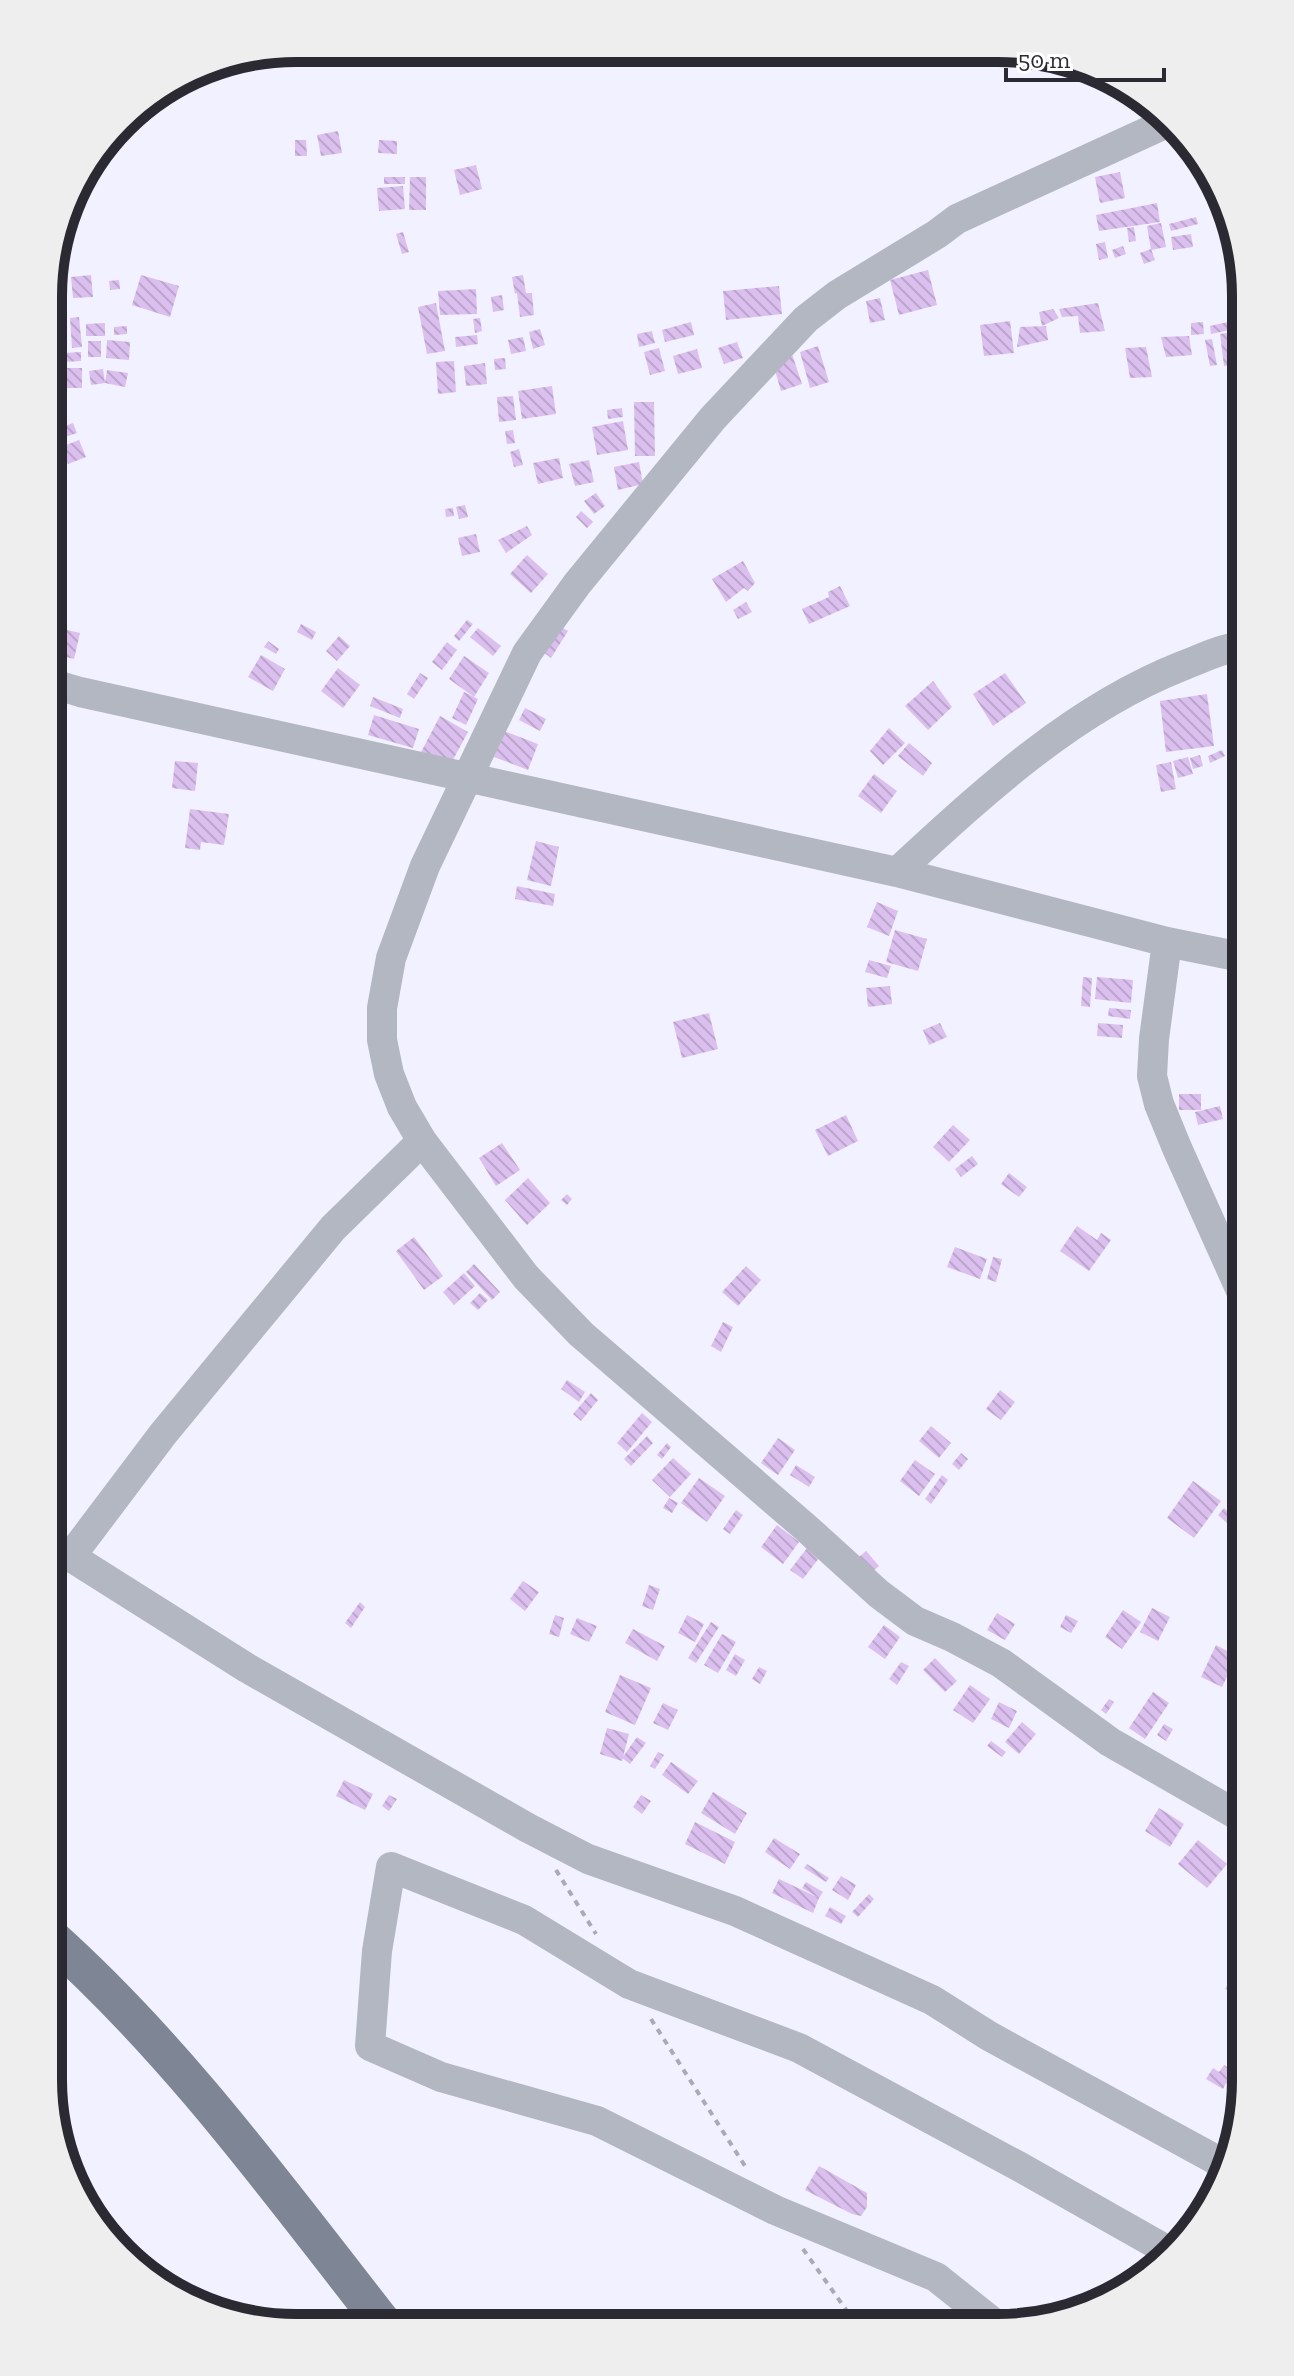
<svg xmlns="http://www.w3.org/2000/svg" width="1294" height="2376" viewBox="0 0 1294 2376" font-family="'Zilla Slab',serif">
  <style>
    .building { fill: url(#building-back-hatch) }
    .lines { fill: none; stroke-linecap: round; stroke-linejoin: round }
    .path { stroke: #aaa9b5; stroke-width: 4; stroke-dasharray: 6 6; stroke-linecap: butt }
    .minor { stroke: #b3b7c1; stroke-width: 30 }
    .major { stroke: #7e8696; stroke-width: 38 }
    .rim { fill: none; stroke: #2b2a33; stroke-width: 10 }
  </style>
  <defs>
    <pattern id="building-back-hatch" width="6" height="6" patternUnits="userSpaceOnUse" patternTransform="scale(2)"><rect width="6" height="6" fill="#dbc0ef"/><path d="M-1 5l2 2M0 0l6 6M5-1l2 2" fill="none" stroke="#bca5cd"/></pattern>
  </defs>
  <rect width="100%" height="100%" fill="#f2f1ff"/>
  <path class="building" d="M1137,97L1144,101L1151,104L1132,111L1128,100Z
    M338,131L342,153L321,156L317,135Z
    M295,140H306L307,156H295Z
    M379,140L397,141V154L378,153Z
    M476,165L482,189L460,195L454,170Z
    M1120,172L1125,198L1100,203L1095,177Z
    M384,177H405V184H384Z
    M410,177H426V210H409Z
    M403,186L405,209L379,211L377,188Z
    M1157,203L1160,222L1099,231L1096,215Z
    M1196,217L1198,224L1171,231L1169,224Z
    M1161,223L1166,247L1151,250L1147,226Z
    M1134,227L1136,241L1129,242L1127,228Z
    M403,232L409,252L402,254L396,234Z
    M1191,234L1193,247L1173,250L1171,237Z
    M1105,242L1108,258L1099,260L1096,244Z
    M1123,246L1126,254L1115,258L1112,250Z
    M1151,249L1155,260L1144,264L1140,253Z
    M50,269H60V277H50Z
    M928,270L937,305L899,315L890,280Z
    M91,275L93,297L73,298L71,277Z
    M141,275L179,286L170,317L132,305Z
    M523,275L526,293H532L534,315L520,317L517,293L515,294L512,277Z
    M119,280L120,289L110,290L109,281Z
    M779,286L782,314L726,320L723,291Z
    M476,289L477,314L440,315L438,291Z
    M502,295L504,310L493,312L491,297Z
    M880,298L885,320L870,323L866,301Z
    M436,303L445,351L427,354L418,307Z
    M1098,303L1105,331L1080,333L1078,316L1062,317L1059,309Z
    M1053,309L1059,318L1042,326L1039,312Z
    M79,317L82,347L72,348L70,318Z
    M480,318L482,331L475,333L473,319Z
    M1242,319L1243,327L1211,334L1210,326Z
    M1010,321L1014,353L984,356L980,325Z
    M691,322L694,335L665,342L662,330Z
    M1203,322L1204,334L1191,335V323Z
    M105,323V336H86V324Z
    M127,326V334L114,335V327Z
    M1046,326L1048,340L1017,347L1020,327Z
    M540,329L545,345L533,349L529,332Z
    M652,331L655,343L639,347L637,334Z
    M1238,331L1242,364L1224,366L1220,334Z
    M477,335L478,344L456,347L455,337Z
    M1189,336L1192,355L1166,357L1161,337Z
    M523,337L526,351L511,354L508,340Z
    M1212,339L1217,365L1210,366L1205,340Z
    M107,340L130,342L129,360L106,358Z
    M88,341H101V357H88Z
    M737,342L743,358L724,364L718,348Z
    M818,346L829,382L810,388L800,352Z
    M1146,347L1152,377L1130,378L1125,348Z
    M659,348L665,371L650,375L644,352Z
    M697,349L702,368L678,374L673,356Z
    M81,352V361L63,362V353Z
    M792,354L802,384L781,391L772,360Z
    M505,358L506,369L495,370L494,359Z
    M454,361L456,392L438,394L436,362Z
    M485,363L487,384L466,386L464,366Z
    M63,368H82V388H63Z
    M103,369L105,383L91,385L89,371Z
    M107,370L128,373L125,387L105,383Z
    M552,386L556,414L522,419L518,391Z
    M513,396L516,420L499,422L497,397Z
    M634,402H654L655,456H635Z
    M622,408L623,417L608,419L607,410Z
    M623,421L628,450L597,455L592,427Z
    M73,423L77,433L56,440L52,431Z
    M513,430L515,443L507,444L505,431Z
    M79,440L86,457L68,464L61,447Z
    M519,449L523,465L514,467L510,452Z
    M55,450L61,466L52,469L54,474L50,476V453Z
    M559,458L563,478L538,484L533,463Z
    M589,460L594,482L575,486L569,464Z
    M639,462L643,484L618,490L614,467Z
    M596,493L605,506L594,514L584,501Z
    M465,505L468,517L459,519L456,507Z
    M453,508L454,516L446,517L445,509Z
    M581,511L593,522L587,528L576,517Z
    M527,526L532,535L506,553L498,540Z
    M476,534L480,552L462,556L458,538Z
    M527,555L548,574L531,593L510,574Z
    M743,561L755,583L748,591L744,588L726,602L712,579Z
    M840,586L850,606L809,624L802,609L829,597L828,592Z
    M746,602L752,612L738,619L733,610Z
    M1246,605V629L1234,632L1230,608Z
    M57,611L62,612L59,628H54Z
    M467,620L473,624L459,641L454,636Z
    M301,624L316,632L312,640L297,632Z
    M558,625L568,631L551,658L542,651Z
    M59,628L80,633L74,659L54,654Z
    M478,628L501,646L493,656L470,637Z
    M339,636L350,646L337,661L326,651Z
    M268,641L279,649L276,654L264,647Z
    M447,642L457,650L442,670L432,662Z
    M261,655L285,669L273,691L248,677Z
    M464,656L489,673L474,697L449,679Z
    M338,668L360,685L343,708L321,691Z
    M420,673L428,678L414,699L407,694Z
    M1005,673L1026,703L993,726L973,694Z
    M933,681L952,707L928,730L905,706Z
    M464,692L478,699L466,725L452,718Z
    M1207,694L1214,746L1166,752L1160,701Z
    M373,697L403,709L400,718L370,706Z
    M525,708L546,719L540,731L519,720Z
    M374,715L419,729L413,748L368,735Z
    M440,716L468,732L448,769L420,754Z
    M889,728L905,743L883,765L870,751Z
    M504,731L538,744L528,770L494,757Z
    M909,743L932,763L923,776L898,756Z
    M1222,750L1225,756L1210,763L1208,756Z
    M1200,755L1203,766L1193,769L1190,758Z
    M1188,757L1193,774L1178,778L1173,761Z
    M175,761L198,763L195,791L172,788Z
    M1171,762L1176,789L1161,792L1156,765Z
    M874,774L897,791L881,813L858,796Z
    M190,809L229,814L224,845L201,842L200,850L185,848Z
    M536,841L559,847L551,886L527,880Z
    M517,886L555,894L553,906L515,899Z
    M877,902L898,911L889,936L867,927Z
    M895,930L927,939L918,971L886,962Z
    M869,960L891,966L887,978L865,972Z
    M1083,977L1092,978L1090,1007L1081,1006Z
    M1097,977L1133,980L1131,1003L1095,999Z
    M890,986L892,1004L868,1007L866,988Z
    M1109,1008L1131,1010L1130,1019L1108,1016Z
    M709,1013L718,1049L682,1058L673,1022Z
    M940,1023L947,1037L929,1045L923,1030Z
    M1098,1023L1123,1025L1122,1038L1097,1036Z
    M1179,1094H1201V1110H1179Z
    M1246,1103V1116L1237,1118L1235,1105Z
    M1220,1106L1223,1119L1198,1125L1195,1112Z
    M846,1115L858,1141L828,1156L815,1130Z
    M953,1125L970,1140L949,1162L933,1147Z
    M502,1143L520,1170L496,1186L479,1158Z
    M972,1156L978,1164L961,1177L955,1169Z
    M1009,1173L1027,1187L1019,1197L1001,1184Z
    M528,1178L550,1203L527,1225L505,1200Z
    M567,1194L572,1199L567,1205L561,1200Z
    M1077,1226L1097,1240L1101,1233L1111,1240L1089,1271L1060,1251Z
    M414,1237L443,1276L424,1290L396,1251Z
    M955,1247L987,1259L980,1279L947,1267Z
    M993,1257L1002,1259L996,1282L987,1279Z
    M474,1264L500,1292L492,1300L466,1272Z
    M746,1266L761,1280L738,1306L722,1292Z
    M464,1273L475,1286L454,1305L443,1292Z
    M480,1293L488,1300L478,1310L470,1303Z
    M723,1322L733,1327L721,1352L711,1346Z
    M567,1380L585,1392L579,1402L561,1389Z
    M1000,1390L1015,1402L1001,1420L986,1409Z
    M591,1393L598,1400L581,1421L573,1414Z
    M642,1413L652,1422L627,1452L617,1443Z
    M931,1426L951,1443L939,1458L919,1441Z
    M647,1436L653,1443L631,1466L624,1459Z
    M778,1438L795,1450L778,1475L761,1463Z
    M667,1443L671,1447L662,1459L657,1455Z
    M961,1453L968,1459L959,1470L952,1464Z
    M673,1458L691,1474L670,1497L652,1480Z
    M915,1460L935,1474L919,1496L900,1481Z
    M796,1465L815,1477L809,1487L790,1475Z
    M942,1475L948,1480L931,1504L925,1499Z
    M699,1478L725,1496L707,1522L681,1503Z
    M1193,1481L1221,1501L1194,1538L1167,1518Z
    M669,1498L678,1503L672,1513L663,1508Z
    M1224,1508L1236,1518L1230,1526L1218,1515Z
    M736,1510L743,1515L730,1534L723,1529Z
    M777,1525L799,1542L783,1564L761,1547Z
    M807,1548L819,1558L803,1579L790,1570Z
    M866,1551L879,1566L866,1578L853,1562Z
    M523,1581L539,1592L525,1611L510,1599Z
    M649,1585L660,1589L653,1610L642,1606Z
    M360,1602L365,1607L351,1628L345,1623Z
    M1152,1608L1170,1617L1158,1641L1140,1632Z
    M1123,1610L1141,1622L1122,1649L1105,1637Z
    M997,1613L1015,1624L1005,1640L987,1630Z
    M555,1615L564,1618L559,1637L549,1634Z
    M687,1615L704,1624L695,1642L678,1633Z
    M1066,1615L1078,1621L1071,1633L1060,1627Z
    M577,1618L597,1626L589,1642L570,1634Z
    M711,1622L719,1627L696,1663L688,1658Z
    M884,1625L900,1637L885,1659L868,1647Z
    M633,1629L665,1646L657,1661L625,1643Z
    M722,1634L736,1642L718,1673L704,1665Z
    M1216,1645L1237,1656L1222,1687L1201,1677Z
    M735,1654L745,1660L736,1676L726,1670Z
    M935,1658L957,1681L945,1692L923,1670Z
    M901,1662L909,1666L897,1685L889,1679Z
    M759,1667L767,1671L760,1684L752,1679Z
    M1246,1669V1714L1237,1710L1241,1702L1231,1698Z
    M620,1675L651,1688L635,1725L605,1712Z
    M970,1685L990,1699L973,1723L953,1710Z
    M1153,1692L1169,1703L1145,1739L1129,1728Z
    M1109,1699L1114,1702L1106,1714L1101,1710Z
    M999,1702L1017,1711L1009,1728L991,1719Z
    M663,1703L678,1710L668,1730L653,1723Z
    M1022,1722L1036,1734L1019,1754L1005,1742Z
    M1164,1724L1173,1729L1166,1741L1157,1735Z
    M607,1728L629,1734L622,1761L600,1754Z
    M637,1737L646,1743L630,1764L622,1758Z
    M991,1741L1006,1752L1002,1757L987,1746Z
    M658,1752L664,1755L655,1769L650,1766Z
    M671,1762L698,1781L688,1794L662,1775Z
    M344,1780L373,1794L365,1810L336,1796Z
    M713,1792L747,1813L735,1834L701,1813Z
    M389,1795L397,1799L389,1811L382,1806Z
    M641,1795L651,1801L642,1814L633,1807Z
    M1159,1808L1184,1824L1170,1847L1145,1831Z
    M695,1822L735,1842L725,1864L685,1844Z
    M774,1838L800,1854L790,1869L765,1852Z
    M1198,1840L1227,1864L1207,1888L1178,1864Z
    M807,1864L829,1878L826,1882L804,1868Z
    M841,1876L856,1885L848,1900L832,1890Z
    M779,1879L819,1898L813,1913L772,1893Z
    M806,1882L823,1892L819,1898L802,1888Z
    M869,1894L874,1899L858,1917L852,1912Z
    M830,1907L846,1916L841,1924L825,1916Z
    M1234,1972L1245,1980V1985L1239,1998L1225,1989Z
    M1224,2065L1240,2075L1233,2087L1226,2083L1223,2089L1206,2079L1213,2068L1219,2072Z
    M819,2166L867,2193V2207L861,2216L852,2214L805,2190Z"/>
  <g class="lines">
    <path class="path" d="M556,1870L596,1934
      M651,2019L745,2166
      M803,2249L859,2328"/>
    <path class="minor" d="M1169,122L957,219L937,234L837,295L806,319L713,418L577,584L527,653L425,866L391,958L382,1008V1040L389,1074L402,1107L422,1141L526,1277L581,1334L805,1527L879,1594L915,1621L952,1637L1001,1663L1110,1742L1246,1820
      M50,683L80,692L897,872L1167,942L1246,958
      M897,872C983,793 1071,710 1182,666C1203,658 1223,648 1246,645
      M1167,942L1154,1039L1152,1076L1159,1104L1177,1148L1246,1302
      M49,1543L247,1668L528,1828L588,1859L735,1911L932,2000L989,2036L1229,2167
      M71,1556L163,1434L333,1228L422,1141
      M1000,2328L936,2277L775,2210L597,2121L441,2077L370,2046L377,1951L391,1867L524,1920L629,1984L799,2048L1020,2167L1172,2253"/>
    <path class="major" d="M48,1935C177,2050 279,2191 385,2326"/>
  </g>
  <path d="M0 0H1294V2376H0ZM296 62H998A234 234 0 0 1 1232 296V2080A234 234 0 0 1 998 2314H296A234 234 0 0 1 62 2080V296A234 234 0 0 1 296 62Z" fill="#eeeeef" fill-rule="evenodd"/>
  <path class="rim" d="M296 62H998A234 234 0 0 1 1232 296V2080A234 234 0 0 1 998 2314H296A234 234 0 0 1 62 2080V296A234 234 0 0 1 296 62Z"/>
  <path d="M1006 68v12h158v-12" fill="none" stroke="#2b2a33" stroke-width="4"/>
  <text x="1018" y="68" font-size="24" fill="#2b2a33" stroke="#ffffff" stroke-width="6" paint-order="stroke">50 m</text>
</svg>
